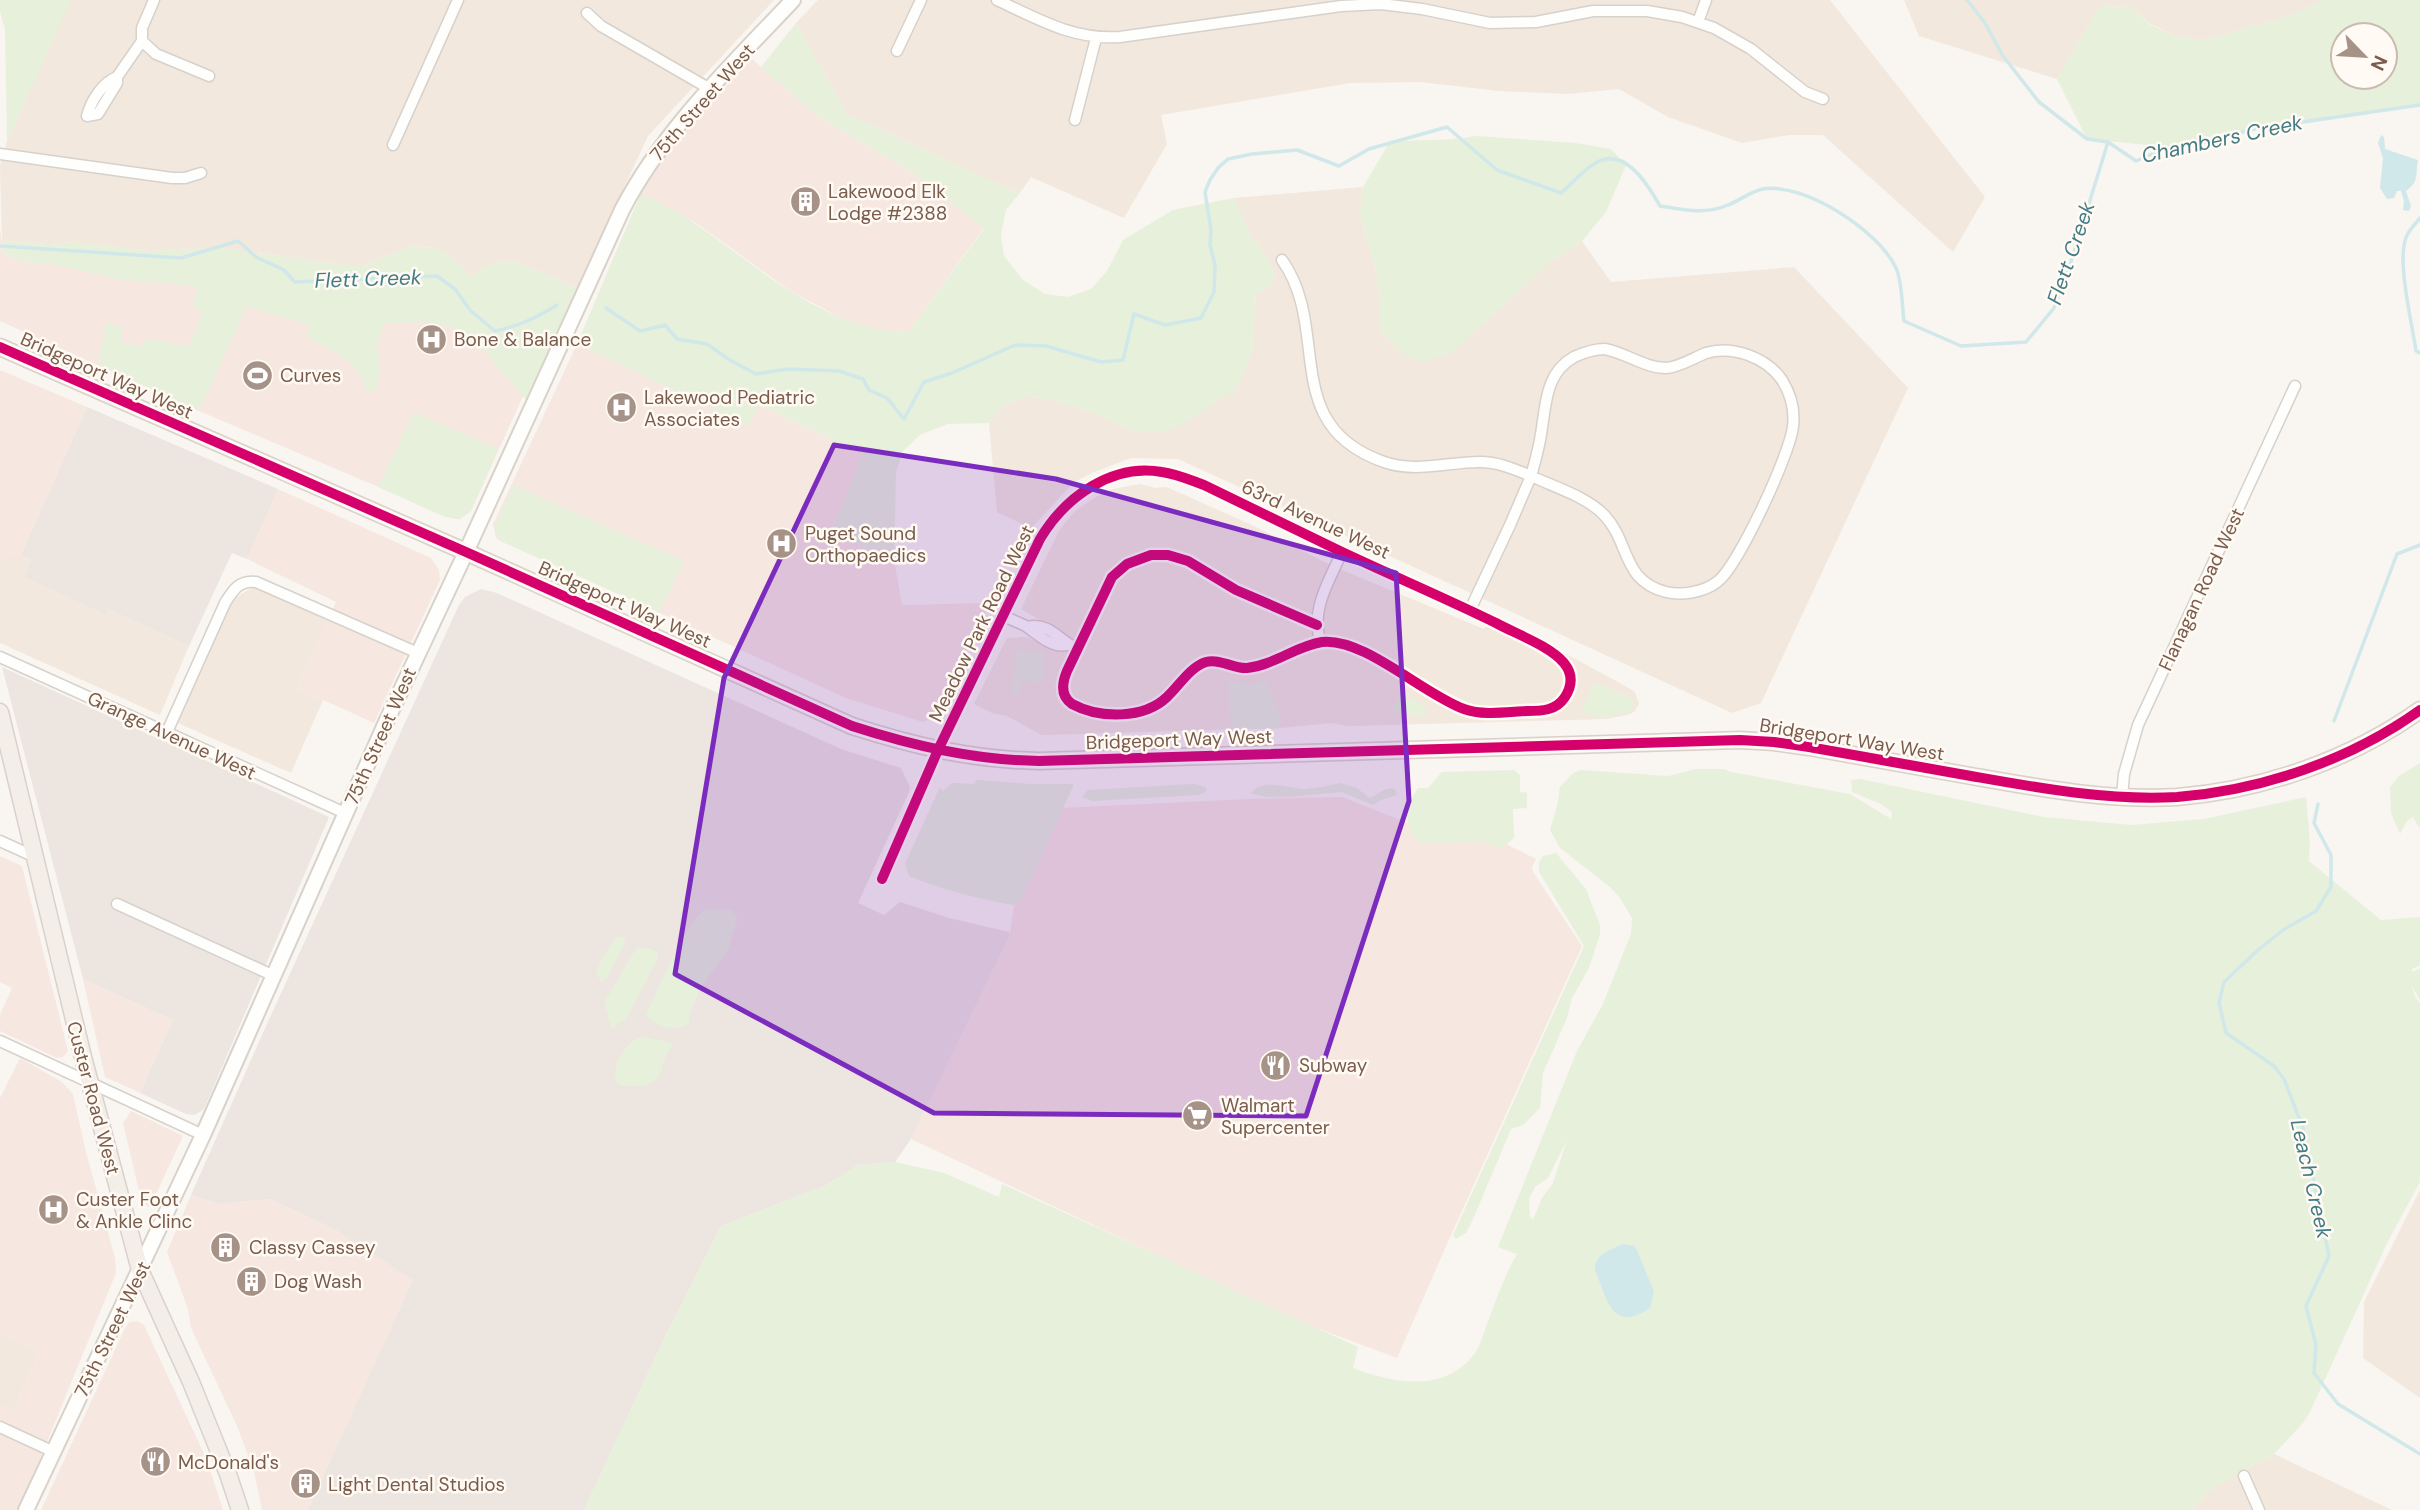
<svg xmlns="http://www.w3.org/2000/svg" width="2420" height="1510" viewBox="0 0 2420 1510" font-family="'DM Sans',sans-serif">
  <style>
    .residential { fill: #f2e8de }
    .commercial { fill: #f6e8e1 }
    .industrial { fill: #ede5e0 }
    .green { fill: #e7f0db; fill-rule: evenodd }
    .water { fill: #d0e8ea }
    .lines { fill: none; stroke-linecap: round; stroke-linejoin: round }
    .stream { stroke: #d0e8ea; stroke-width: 3.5 }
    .street-casing { stroke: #d7d1cb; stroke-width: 13 }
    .secondary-casing { stroke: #d9d2cb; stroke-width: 18 }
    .primary-casing { stroke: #dad1cc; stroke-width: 19 }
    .street { stroke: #fefefd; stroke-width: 10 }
    .secondary { stroke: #fefefd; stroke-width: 14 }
    .primary { stroke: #f3eee8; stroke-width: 16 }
    .cycleway-casing { stroke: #fffaf3; stroke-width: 15 }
    .cycleway { stroke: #d6006c; stroke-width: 10 }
    .marked { fill: #7b2cbf; fill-opacity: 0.2; stroke: #7b2cbf; stroke-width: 5; stroke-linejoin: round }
    .labels { text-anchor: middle; stroke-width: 5; stroke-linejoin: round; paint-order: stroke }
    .street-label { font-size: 19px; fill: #7a5c4d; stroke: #fffaf3 }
    .poi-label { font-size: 19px; fill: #7a5c4d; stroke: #fffaf3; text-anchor: start }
    .water-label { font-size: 21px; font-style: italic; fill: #437c86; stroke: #fffaf3 }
  </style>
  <rect width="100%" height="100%" fill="#f9f5f0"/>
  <path class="residential" d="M70,0H774L648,136L577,288L517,262L491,263L470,279L458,263L437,248L409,246L361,267L220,248L149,251L73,242L49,244L2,241L0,166L7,141Z
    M818,0H1830L1985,197L1953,252L1823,135H1789L1742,143L1668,117L1619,89L1568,94L1499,91L1420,82L1350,83L1161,115L1167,144L1124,218L1031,177L1019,194L847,114L796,23Z
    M1904,0H2323L2293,15L2205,40L2177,37L2149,23L2131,7L2100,6L2057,79L1919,36Z
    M1363,187L1360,213L1376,272L1380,299V331L1547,265L1582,241L1611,282L1794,267L1908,388L1761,703L1732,713L1178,459L1131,458L1094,472L1074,482L1031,528L997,512L989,423L1005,404L1027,396L1054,400L1096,414L1129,429L1152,433L1252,352L1256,294L1268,288L1265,253L1248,231L1234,198Z
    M1140,484L1156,488L1166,487L1178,492L1254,526L1330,565L1484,629L1488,623L1519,638L1522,630L1627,687L1635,692L1639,704L1634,712L1627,715L1606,719L1349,726L1331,723L1280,728L1042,735L1007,716L992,713L974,704L1007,638L1026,637L1049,646L1057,630L1021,609L1059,531L1074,512L1094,498L1113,489Z
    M21,555L31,560L24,577L106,613L108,609L189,646L160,715L0,643V559Z
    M255,586L328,621L297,688L323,700L291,773L178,723L233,599Z
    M2420,1190V1398L2363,1358L2364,1302Z
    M0,1332L40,1352L13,1411L0,1406Z
    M2274,1454L2392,1510H2192L2211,1489Z"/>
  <path class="commercial" d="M752,59L817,116L915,174L984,228L908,332L882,331L843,319L792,292L696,223L641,193L665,154L705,108Z
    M0,228L3,254L22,261L163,273L547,343L471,511L460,519H454L199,411L0,321Z
    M577,344L749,425L759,405L863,454L831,532L894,560L902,605L994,603L982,618L937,713L930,719L923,722L846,698L496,538L493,524Z
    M0,370L87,407L21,555L0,559Z
    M278,489L431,558L439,570L440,580L374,723L297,688L336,602L247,559Z
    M1342,797L1443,837L1485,833L1536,859L1532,867L1533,872L1582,946L1451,1235L1397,1358L1290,1318L911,1139L1010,935L1014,905L1022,898L1063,808L1250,799Z
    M0,856L22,866L68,1051L63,1057L57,1058L0,1031V1015L12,988L0,982Z
    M83,979L173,1020L140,1093L105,1077Z
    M20,1058L62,1082L73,1094L86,1152L115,1258L116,1273L19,1510H0V1406L13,1411L40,1352L0,1332V1098Z
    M131,1111L183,1136L150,1207L142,1204L123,1123Z
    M191,1195L219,1204L270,1199L336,1230L414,1280L308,1510H262L254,1472L237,1426L191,1328L188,1309L167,1252Z
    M137,1321L144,1325L206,1458L223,1510H41L125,1328L130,1322Z"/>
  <path class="industrial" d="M87,407L278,489L247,559L232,553L189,646L108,609L106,614L24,577L31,560L21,555Z
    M481,589L497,593L841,749L901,768L910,787L909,792L858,903L884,915L900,902L949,918L1009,932L1010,935L911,1139L895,1162L858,1165L827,1185L721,1226L662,1343L584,1510H308L413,1280L336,1230L270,1199L219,1204L191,1195L271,1015L459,605L465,597Z
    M2,667L329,817L204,1109L195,1115L186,1114L140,1093L173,1020L83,979Z"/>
  <path class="green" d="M0,0H71L7,141L5,29L0,12Z
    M2323,0H2420V105L2254,129L2197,144L2168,147L2087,139L2057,79L2100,6L2131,7L2149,24L2177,37L2205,40L2293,15ZM2343,35H2385V77H2343Z
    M796,23L847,114L1019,194L1006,210L1001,234L1004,256L1023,280L1045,294L1068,297L1091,289L1107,271L1123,240L1173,210L1234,198L1248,231L1265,253L1276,275L1268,288L1256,294L1252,352L1237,388L1179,427L1152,433L1129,429L1096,414L1054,400L1028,396L1005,404L989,423L948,424L920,435L903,451L896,472L894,560L831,532L863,454L759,405L749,426L577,344L641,193C660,203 680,212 697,225C761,269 826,330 908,332L984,229L915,174L817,116L761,67Z
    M1476,136L1575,143L1611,149L1626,165L1606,212L1582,241L1547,265L1452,353L1420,363L1399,350L1380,331V299L1376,272L1360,213L1363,187L1389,143C1418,138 1447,142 1476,136Z
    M2,241L49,244L73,242L149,251L220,248L361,267L409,246L437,248L458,263L470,278L491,263L517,262L577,288L528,402L479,345L467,341L454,327L427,322L384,323L377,345L380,365L377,390L366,392C361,361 332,351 307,337L309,325L247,306L199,411L98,364L106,323L123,327L121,342L142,347L145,339L190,346L202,312L193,307L197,288L187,285L119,279L51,264L22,261L3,254Z
    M414,412L498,449L471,511L460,519L445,517L378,487Z
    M513,485L684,561L659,612L500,541L494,528Z
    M1016,650L1045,653L1043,680L1041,683L1022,681L1021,694H1012Z
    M1265,680L1280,713V728L1231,730L1228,681L1250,685Z
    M1598,683L1631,698L1634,702L1630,712L1601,718L1581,713L1592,686Z
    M1401,693L1428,708L1423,717L1390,711Z
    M2420,763V829L2413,817L2407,821L2400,834L2391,813L2390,787L2399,776Z
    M1696,769H1724L1731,772L1850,794L1891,819L1892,812L1881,804L1852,792L1851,780L1860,779L2044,817L2131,825L2204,819L2306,797L2310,842L2309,861L2381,920L2420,917V965L2412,969V972L2420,969V1000L2412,986L2414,995L2420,1003V1182L2387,1243L2310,1412L2303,1423L2274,1454L2211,1489L2192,1510H584L662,1343L721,1226L827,1185L858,1165L895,1162L944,1173L999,1197L1002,1184L1358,1347L1353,1368C1394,1384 1449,1394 1477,1350C1482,1341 1485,1329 1489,1319C1497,1297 1505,1275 1517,1254L1498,1247L1577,1051L1603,1004L1631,934L1632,918L1620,898L1610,887L1560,848L1550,830L1557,806L1560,787L1573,773L1581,770L1668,776ZM1567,1140L1553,1183L1542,1198L1533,1220L1530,1217L1529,1199L1535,1187L1548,1178Z
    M1514,770L1520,775V792L1527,793V808L1513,809L1514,838L1501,849L1486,842L1418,843C1403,821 1403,811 1418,788H1428L1442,772Z
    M976,780L1030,784H1074L1022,898L1013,905C977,899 942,889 909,876L905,864L940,787L943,791L952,783L975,784Z
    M1340,783L1357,788L1369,798C1380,795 1383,786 1395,789L1397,795L1381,800L1373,805L1342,792L1288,797H1266L1251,793C1263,777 1289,789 1306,789C1317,788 1329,786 1340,783Z
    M1194,784L1205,787L1207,791L1198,795L1092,801L1082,797L1088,790Z
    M1556,853L1586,889L1600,925V934L1589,968L1572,998L1567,1018L1543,1073L1540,1108L1523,1125L1511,1129L1474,1217L1466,1233L1456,1239L1453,1235L1584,946L1539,872V862L1543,856Z
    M724,909L732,911L736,915L737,920L728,950L700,989L690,1013L689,1024C676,1031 653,1028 646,1014C663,983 680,932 704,910Z
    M617,936L626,938L625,943L607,978L601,981L596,973L602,958Z
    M637,947L650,948L658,953V959L625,1021H621L612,1029L604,1003Z
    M644,1037L673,1043L664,1060L662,1071L653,1082L644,1086H623L617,1084C610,1068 626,1038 644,1037Z"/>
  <path class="water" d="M2381,135L2384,137L2385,149L2418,160C2415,174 2420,181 2406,191L2411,206L2409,211L2403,210L2404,201L2401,191H2397L2394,198L2387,199L2380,188L2383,158L2378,143Z
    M1623,1244L1635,1246L1654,1291L1650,1308C1611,1334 1607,1298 1595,1270C1594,1254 1611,1250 1623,1244Z"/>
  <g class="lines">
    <path class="stream" d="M1967,0L1985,23L2003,56L2039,102L2087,139L2108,142L2136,161L2168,147L2197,144L2254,129L2420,105
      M2420,218C2414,226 2407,231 2405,241C2398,265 2412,324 2416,351L2420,353
      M0,246L181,258L238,241L256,257L284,270L295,282L437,276L455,289L470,310L495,331C519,326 536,318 557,305
      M606,308L640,331L665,325L677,339L707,344L728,359L756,374L789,369L839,371L863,379L869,390L887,398L904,419L924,382L952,373L1015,345L1046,346L1101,362L1123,360L1134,314L1165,325L1201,318L1214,292L1215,265L1210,245L1211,230L1205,192L1210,180L1218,168L1228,159L1252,154L1297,150L1339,166L1369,149L1447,127L1497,170L1561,193C1572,184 1582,171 1594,164C1624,144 1648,185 1660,206C1684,210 1705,215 1728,205C1739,201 1751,191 1763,189C1804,182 1879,231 1896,268C1902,280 1902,306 1904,321L1961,346L2026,342L2054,308L2070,265L2108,142
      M2334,721L2397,554L2420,545
      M2318,804L2314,823L2331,855V887L2316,911L2283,930L2258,950L2224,982L2219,1003L2226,1033L2274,1066L2284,1079L2303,1128L2329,1256L2306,1306L2316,1345L2314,1373L2338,1404L2420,1454"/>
    <defs>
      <path id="street" d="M997,0C1038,19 1073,40 1120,37L1341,6L1381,4L1422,9L1490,23L1536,22L1593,11H1647L1682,17L1714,28L1751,49L1805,92L1823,99
        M587,13L601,26L710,89
        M1698,22L1706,0
        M142,41L156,54L209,76
        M897,51L921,0
        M117,77C102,83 91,101 87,116L98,114L117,83V77L142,41V28L154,0
        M1075,120L1096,38
        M393,145L458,0
        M0,154L172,178H185L201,173
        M1282,260C1332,330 1278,425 1384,462C1416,473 1447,462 1480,462C1498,462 1514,469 1531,476L1510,525L1470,610
        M1605,349C1626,353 1645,368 1666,368C1680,367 1693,358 1706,353C1732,345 1766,357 1782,380C1790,393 1795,410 1793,426C1791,452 1738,567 1717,582C1704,592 1682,596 1666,592C1622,581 1630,543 1605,516C1588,497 1554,487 1531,476C1535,462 1539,448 1541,434C1546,405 1545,373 1574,357C1585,352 1594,349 1605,349Z
        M1003,616C1010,619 1017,622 1024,625C1037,633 1051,649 1068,645
        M1027,627C1049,622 1058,639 1074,647
        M1321,642C1309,612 1330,579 1342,552
        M0,657L345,813
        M167,732L225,603C233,590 239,580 256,582L418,653
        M2122,797L2124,774L2138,725L2295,386
        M0,841L33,856
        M882,879L938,750L1040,539C1065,497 1112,463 1162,472C1177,474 1190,480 1204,485C1250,507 1296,530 1342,552C1393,576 1445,598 1496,623C1516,634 1550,646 1564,663C1573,674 1572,686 1565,697C1556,711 1541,711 1527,711C1507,712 1483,716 1464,709C1423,694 1363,637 1322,642C1296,646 1274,665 1247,668C1234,669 1219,658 1206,662C1190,667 1179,686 1167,697C1144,719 1100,719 1072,704C1060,696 1062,683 1067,671L1112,577L1127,564L1151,555H1168L1188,561L1236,590L1317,625
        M117,904L272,975
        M0,1041L203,1135
        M0,1427L54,1452
        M2244,1476L2259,1510"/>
      <path id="secondary" d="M26,1510L203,1135L387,720L466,552L622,210C664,129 731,66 793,0"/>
      <path id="primary" d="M0,347L466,552L852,726C914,746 974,760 1039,761L1740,740L1774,742L1809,747C1863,757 1917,766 1971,776C2039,788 2108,801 2177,797C2263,790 2350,760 2420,710
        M0,712L83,1057L140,1270L191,1382L228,1474L240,1510"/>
    </defs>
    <use href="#street" class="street-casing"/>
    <use href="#secondary" class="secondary-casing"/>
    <use href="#primary" class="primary-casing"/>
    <use href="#street" class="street"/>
    <use href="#secondary" class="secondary"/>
    <use href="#primary" class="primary"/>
    <defs>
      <path id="cycleway" d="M0,347L466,552L852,726C914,746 974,760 1039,761L1740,740L1774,742L1809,747C1863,757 1917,766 1971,776C2039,788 2108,801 2177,797C2263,790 2350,760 2420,710
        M882,879L938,750L1040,539C1065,497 1112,463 1162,472C1177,474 1190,480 1204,485C1250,507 1296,530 1342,552C1393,576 1445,598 1496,623C1516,634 1550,646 1564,663C1573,674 1572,686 1565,697C1556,711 1541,711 1527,711C1507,712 1483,716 1464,709C1423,694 1363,637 1322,642C1296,646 1274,665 1247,668C1234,669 1219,658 1206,662C1190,667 1179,686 1167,697C1144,719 1100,719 1072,704C1060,696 1062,683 1067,671L1112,577L1127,564L1151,555H1168L1188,561L1236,590L1317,625"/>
    </defs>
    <use href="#cycleway" class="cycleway-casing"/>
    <use href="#cycleway" class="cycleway"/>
  </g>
  <path class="marked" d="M834,445L1056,479L1396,573L1409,801L1306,1116L934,1113L675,974L724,678Z"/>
  <defs>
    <symbol id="building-disc" viewBox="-11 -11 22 22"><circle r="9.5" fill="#a69286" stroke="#fffaf3"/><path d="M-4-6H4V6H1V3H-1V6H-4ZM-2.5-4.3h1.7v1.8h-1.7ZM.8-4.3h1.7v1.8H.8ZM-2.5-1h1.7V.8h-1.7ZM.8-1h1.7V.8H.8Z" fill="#fff"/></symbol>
    <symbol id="hospital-disc" viewBox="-11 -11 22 22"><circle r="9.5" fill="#a69286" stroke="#fffaf3"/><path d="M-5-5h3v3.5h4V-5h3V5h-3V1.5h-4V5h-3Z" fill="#fff"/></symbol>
    <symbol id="stadium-disc" viewBox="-11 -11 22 22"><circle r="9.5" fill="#a69286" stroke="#fffaf3"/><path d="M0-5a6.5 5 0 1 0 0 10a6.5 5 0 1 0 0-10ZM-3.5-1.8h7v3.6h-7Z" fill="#fff"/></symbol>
    <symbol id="restaurant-disc" viewBox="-11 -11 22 22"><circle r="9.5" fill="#a69286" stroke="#fffaf3"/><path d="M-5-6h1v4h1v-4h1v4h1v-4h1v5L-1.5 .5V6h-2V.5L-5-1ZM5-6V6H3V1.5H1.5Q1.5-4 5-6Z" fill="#fff"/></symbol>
    <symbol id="supermarket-disc" viewBox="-11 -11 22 22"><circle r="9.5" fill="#a69286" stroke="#fffaf3"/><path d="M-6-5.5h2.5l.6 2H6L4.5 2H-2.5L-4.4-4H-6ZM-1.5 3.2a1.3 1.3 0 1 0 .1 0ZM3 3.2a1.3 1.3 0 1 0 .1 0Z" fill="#fff"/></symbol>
  </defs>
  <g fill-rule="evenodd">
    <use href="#building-disc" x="788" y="184" width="35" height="35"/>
    <use href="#hospital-disc" x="414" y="322" width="35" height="35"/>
    <use href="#stadium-disc" x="240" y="358" width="35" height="35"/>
    <use href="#hospital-disc" x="604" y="390" width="35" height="35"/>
    <use href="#hospital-disc" x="764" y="526" width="35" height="35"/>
    <use href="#restaurant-disc" x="1258" y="1048" width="35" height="35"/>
    <use href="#supermarket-disc" x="1180" y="1098" width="35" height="35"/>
    <use href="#hospital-disc" x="36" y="1192" width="35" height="35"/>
    <use href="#building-disc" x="208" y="1230" width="35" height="35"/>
    <use href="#building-disc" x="234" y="1264" width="35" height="35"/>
    <use href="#restaurant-disc" x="138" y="1444" width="35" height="35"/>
    <use href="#building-disc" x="288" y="1466" width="35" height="35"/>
  </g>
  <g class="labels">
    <g class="street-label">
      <text transform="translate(702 102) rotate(-49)" y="7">75th Street West</text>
      <text transform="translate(107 375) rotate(24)" y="7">Bridgeport Way West</text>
      <text transform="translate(1316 519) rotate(25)" y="7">63rd Avenue West</text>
      <text transform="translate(2201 589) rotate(-65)" y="7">Flanagan Road West</text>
      <text transform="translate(625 604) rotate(24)" y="7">Bridgeport Way West</text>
      <text transform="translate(981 623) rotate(-64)" y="7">Meadow Park Road West</text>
      <text transform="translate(172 735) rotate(25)" y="7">Grange Avenue West</text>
      <text transform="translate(380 736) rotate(-66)" y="7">75th Street West</text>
      <text transform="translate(1179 739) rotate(-2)" y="7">Bridgeport Way West</text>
      <text transform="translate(1852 739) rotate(9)" y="7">Bridgeport Way West</text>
      <text transform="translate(94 1098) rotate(75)" y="7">Custer Road West</text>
      <text transform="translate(112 1329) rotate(-64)" y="7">75th Street West</text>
    </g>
    <g class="poi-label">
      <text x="828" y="198">Lakewood Elk<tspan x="828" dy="22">Lodge #2388</tspan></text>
      <text x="454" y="346">Bone &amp; Balance</text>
      <text x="280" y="382">Curves</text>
      <text x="644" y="404">Lakewood Pediatric<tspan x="644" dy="22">Associates</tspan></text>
      <text x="805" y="540">Puget Sound<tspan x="805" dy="22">Orthopaedics</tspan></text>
      <text x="1299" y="1072">Subway</text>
      <text x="1221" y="1112">Walmart<tspan x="1221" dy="22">Supercenter</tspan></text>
      <text x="76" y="1206">Custer Foot<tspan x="76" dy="22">&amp; Ankle Clinc</tspan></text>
      <text x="249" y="1254">Classy Cassey</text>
      <text x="274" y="1288">Dog Wash</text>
      <text x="178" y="1469">McDonald's</text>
      <text x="328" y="1491">Light Dental Studios</text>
    </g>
    <g class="water-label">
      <text transform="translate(2222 139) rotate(-12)" y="7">Chambers Creek</text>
      <text transform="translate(2071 253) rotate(-71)" y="7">Flett Creek</text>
      <text transform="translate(368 279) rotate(-2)" y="7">Flett Creek</text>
      <text transform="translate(2311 1179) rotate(77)" y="7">Leach Creek</text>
    </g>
  </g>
  <g transform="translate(2364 56) rotate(115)"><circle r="33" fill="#fffaf3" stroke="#cabbb1" stroke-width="2"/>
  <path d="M0-5L12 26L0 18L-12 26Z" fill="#a69286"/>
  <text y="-10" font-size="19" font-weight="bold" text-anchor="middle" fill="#7a5c4d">N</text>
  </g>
</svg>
